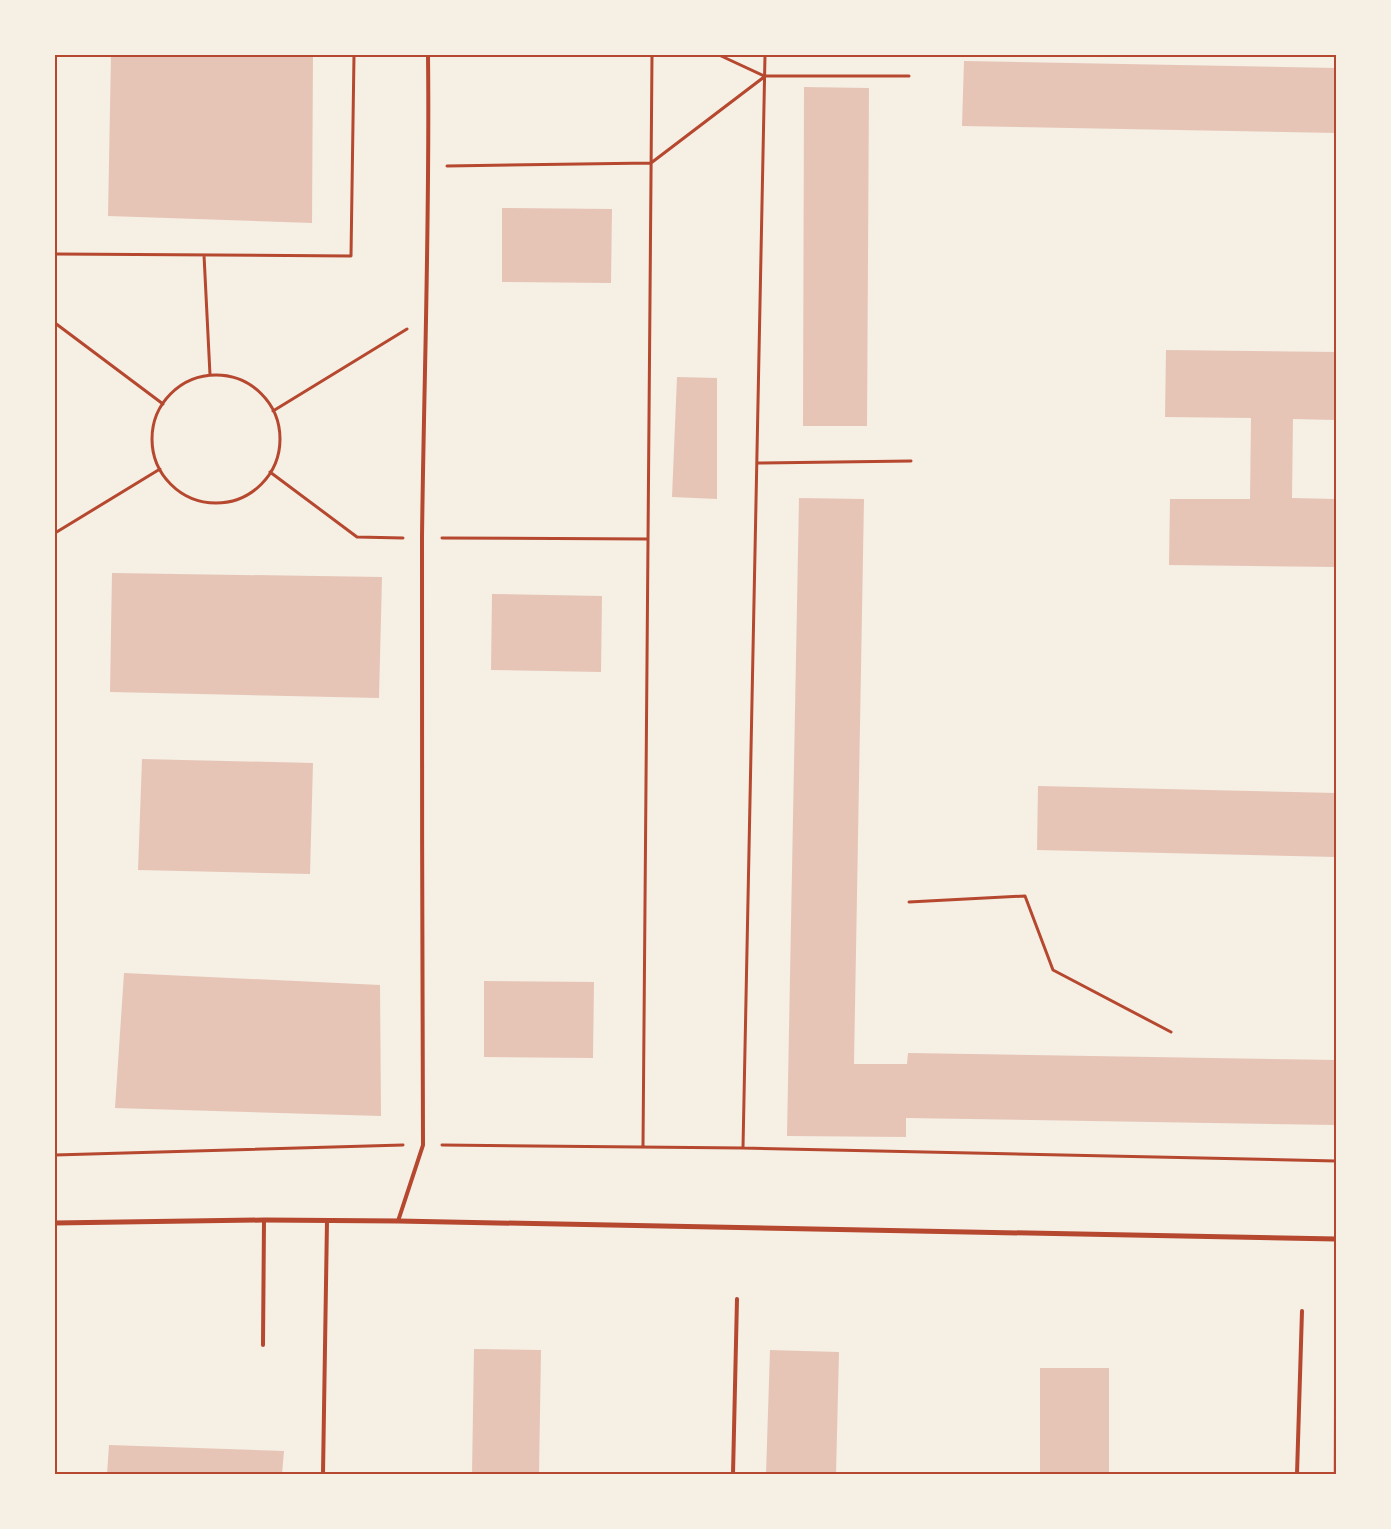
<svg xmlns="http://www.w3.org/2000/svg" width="1391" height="1529" viewBox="0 0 1391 1529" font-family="Barlow,sans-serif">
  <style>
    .building { fill: #e6c5b7 }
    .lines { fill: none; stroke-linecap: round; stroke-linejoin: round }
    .path { stroke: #b5482f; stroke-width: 3 }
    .service { stroke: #b5482f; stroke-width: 4 }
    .minor { stroke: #b5482f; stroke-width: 5 }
    .neatline { fill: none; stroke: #b5482f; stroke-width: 2 }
  </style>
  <rect width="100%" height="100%" fill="#f6efe4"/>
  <path class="building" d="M111,55H313L312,223L108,216Z
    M964,61L1336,68V133L962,126Z
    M804,87L869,88L867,426H803Z
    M502,208L612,209L611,283L502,282Z
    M1166,350L1336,352V420L1293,419L1292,498L1336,499V567L1169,565L1170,499H1250L1251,418L1165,417Z
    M677,377L717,378V499L672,497Z
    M799,498L864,499L854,1064H907L908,1053L1336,1060V1125L906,1118V1137L787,1136Z
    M112,573L382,577L379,698L110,692Z
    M492,594L602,596L601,672L491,670Z
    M142,759L313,763L310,874L138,870Z
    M1038,786L1336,793V857L1037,850Z
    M124,973L380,985L381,1116L115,1108Z
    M484,981L594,982L593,1058L484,1057Z
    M474,1349L541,1350L539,1474H472Z
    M770,1350L839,1352L836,1474H766Z
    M1040,1368H1109V1474H1040Z
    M1334,1395H1336V1474H1333Z
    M109,1445L284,1451L282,1474H107Z"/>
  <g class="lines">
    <path class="path" d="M719,55L764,76H909
      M447,166L651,163L764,77
      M55,254L351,256L354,55
      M204,255L210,375
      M55,323L163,404
      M152 439a64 64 0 1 1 128 0a64 64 0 1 1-128 0Z
      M273,411L407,329
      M757,463L911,461
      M270,472L357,537L403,538
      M55,533L160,469
      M442,538L648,539
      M909,902L1025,896L1053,970L1171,1032
      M442,1145L743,1148L1336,1161
      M643,1147L652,55
      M743,1148L765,55
      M55,1155L403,1145"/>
    <path class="service" d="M398,1221L423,1145C423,942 421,740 422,537C424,376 430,216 428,55
      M263,1345L264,1220
      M323,1474L327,1221
      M733,1474L737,1299
      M1297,1474L1302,1311"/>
    <path class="minor" d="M55,1223L264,1220L398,1221L1336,1239"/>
  </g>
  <rect width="1391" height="1529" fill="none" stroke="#f6efe4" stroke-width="112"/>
  <rect x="56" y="56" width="1279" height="1417" class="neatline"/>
</svg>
